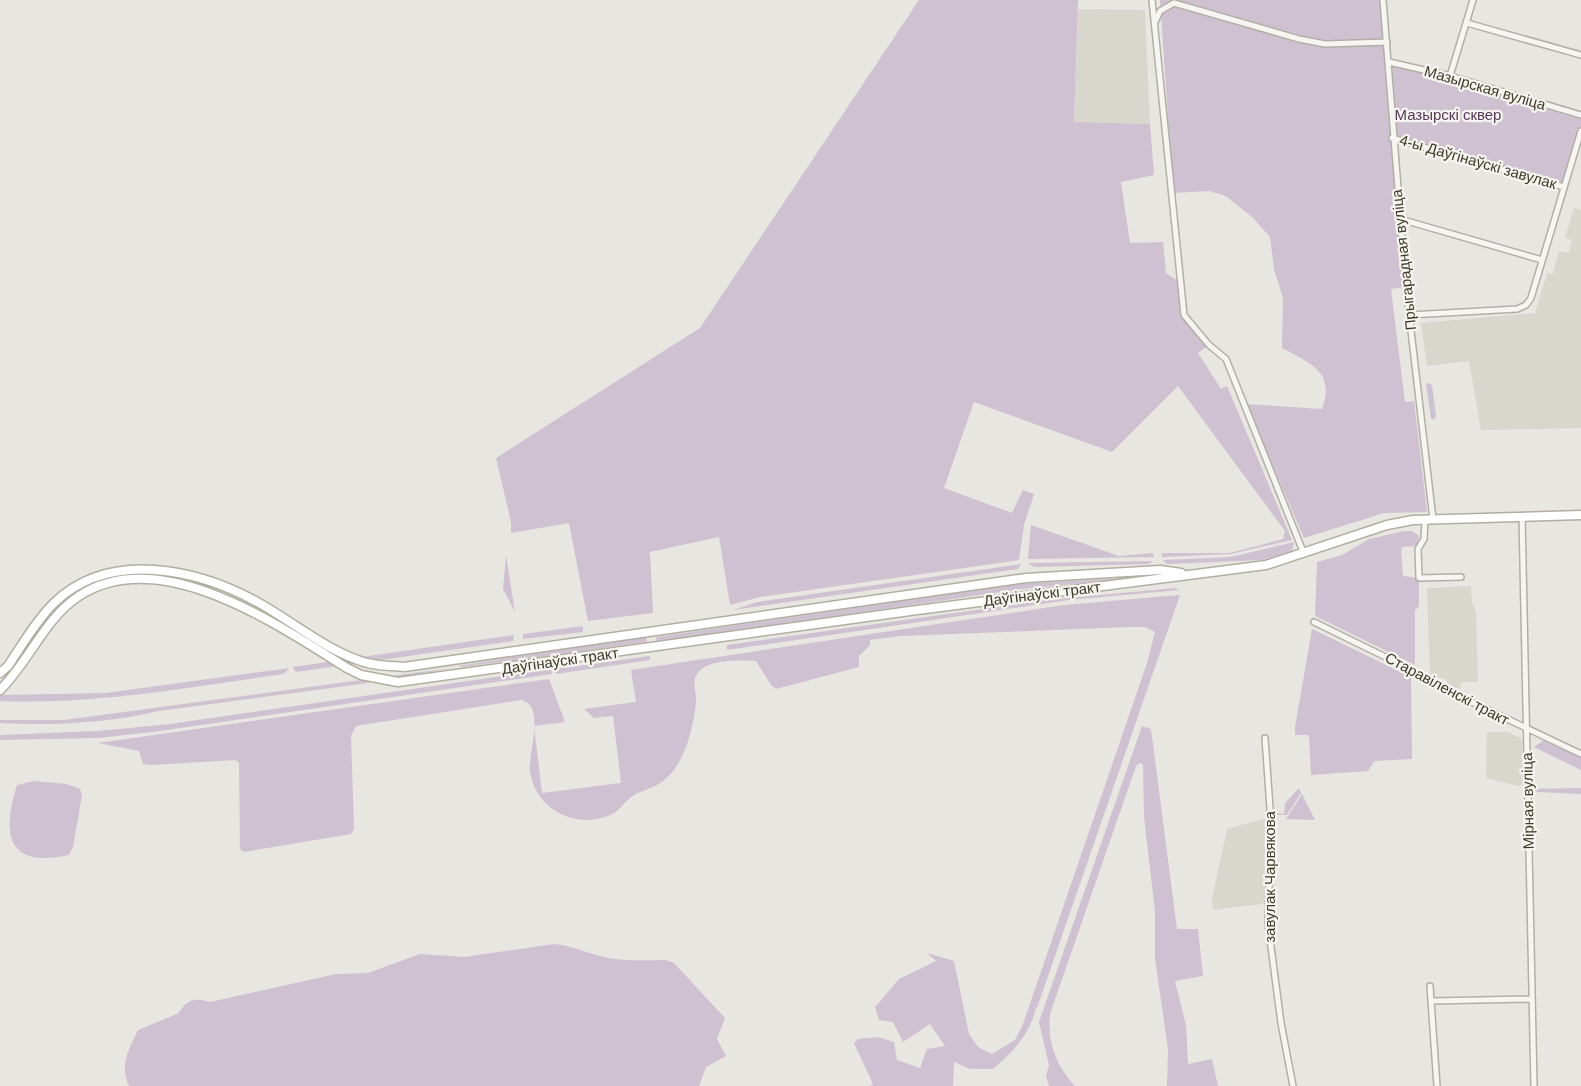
<svg xmlns="http://www.w3.org/2000/svg" width="1581" height="1086" viewBox="0 0 1581 1086" font-family="Helvetica,sans-serif">
  <style>
    .built { fill: #d9d6ce }
    .green { fill: #cfc1d1 }
    .lines { fill: none; stroke-linecap: round; stroke-linejoin: round }
    .minor-casing { stroke: #b2afa5; stroke-width: 8 }
    .primary-casing { stroke: #b2aea0; stroke-width: 11 }
    .minor { stroke: #f6f5f2; stroke-width: 5 }
    .primary { stroke: #fff; stroke-width: 8 }
    .labels { text-anchor: middle; stroke-width: 4.5; stroke-linejoin: round; paint-order: stroke }
    .street-label { font-size: 15px; fill: #3e3a29; stroke: #f5f4ef }
    .park-label { font-size: 15px; fill: #573858; stroke: #f5f4ef }
  </style>
  <rect width="100%" height="100%" fill="#e8e6e0"/>
  <path class="built" d="M1078,9L1145,10L1150,124L1074,122Z
    M1574,208L1581,210V428L1481,430L1469,361L1427,366L1421,323L1535,313L1547,273L1553,274L1559,251L1569,253L1572,240L1565,238Z
    M1471,586L1472,603L1476,612L1478,682H1461L1460,689L1449,688L1446,679L1430,676L1427,588Z
    M1487,732H1508L1522,739L1524,784L1518,786L1486,778Z
    M1270,817L1268,903L1213,910L1212,899L1227,829Z"/>
  <path class="green" d="M919,0H1078L1074,122L1150,124L1154,175L1121,182L1130,243L1163,242L1166,273L1182,284L1184,315L1209,345L1198,353L1221,389L1227,386L1292,540L1231,554L1162,557V553H1230L1283,539L1285,531L1178,386L1112,452L974,402L944,488L1012,513L1023,490L1034,494L1024,525L1019,560L760,597L730,605L719,537L650,552L653,613L588,621L569,523L511,533V522L496,458L700,328Z
    M1160,0H1383L1389,62L1581,115V131L1564,187L1392,138L1405,287L1391,289L1405,402L1414,401L1427,512L1384,513L1304,538L1246,404L1322,409C1336,372 1310,363 1282,348L1283,298L1274,269L1270,237L1253,218L1226,196L1209,191L1173,193Z
    M1428,383L1432,385L1436,416L1434,420L1431,418L1426,384Z
    M1031,525L1119,556L1153,553L1154,557L1028,559Z
    M1404,531H1412L1419,536L1417,546L1402,547L1401,550L1403,576L1419,578V606L1415,610V665L1315,616L1317,562L1342,555L1369,539Z
    M1294,542L1292,552L1262,560L1167,564L1163,560L1231,557Z
    M506,555L515,612L503,589Z
    M1153,561L1149,564L1034,567L1028,563Z
    M1021,564L1018,569L733,610L757,602Z
    M1158,576L1022,589L657,642L656,637L1016,584Z
    M1175,588L1179,590L1069,600L727,650V645L1046,600Z
    M1180,595L1037,1008L1032,1007L1036,1009C1029,1035 1013,1052 993,1069H970L954,1062L953,1086H869L873,1084L854,1043L858,1039L878,1037L894,1042L897,1060L920,1068L927,1049L945,1046L930,1024L903,1042L893,1022L879,1020L875,1007L899,979L936,961L927,953L954,961L969,1034L978,1047L992,1054L1015,1040L1023,1024L1147,663L1155,632L1145,627H1129L901,636L870,640V645L859,656V667L776,689L771,685L756,661C739,660 700,658 695,679C693,687 697,694 696,702C693,730 684,770 657,785C648,790 636,792 629,799C623,803 619,811 612,814C578,831 534,810 530,770C529,752 538,730 533,712C532,705 527,702 521,700L356,726L351,736L354,829L351,834L244,852L240,849L239,763L236,760L151,765L143,764L139,751L98,743L549,679L565,722L534,726L542,793L621,783L613,716L594,718L584,709L636,702L631,670L1064,605Z
    M583,626V632L523,639V634Z
    M1312,629L1411,677L1412,759L1374,761L1368,771L1311,775L1309,735H1295V727Z
    M514,635L513,641L296,672L294,670L293,667Z
    M646,636L647,642L463,667L458,666Z
    M650,656V660L556,674L555,669Z
    M289,668L284,674C190,687 96,705 0,701V695L106,693Z
    M450,668L361,684L159,711C107,723 53,726 0,723V720H64Z
    M551,669L552,674L153,732L98,738L0,740V735L98,731L170,724Z
    M1142,726L1151,729L1177,929H1198L1203,976L1175,981L1186,1025L1188,1064L1212,1059L1218,1086H1167L1168,1049L1155,959V912L1144,817L1143,765L1140,763L1136,766L1050,1014C1047,1043 1056,1065 1075,1086H1049L1046,1076L1049,1065L1039,1022Z
    M1544,740L1581,758V770L1534,747Z
    M34,781L67,784L80,789L82,795L73,847L69,855C10,868 0,838 17,785Z
    M1299,788L1301,793L1287,815H1277L1276,813L1284,814L1285,803Z
    M1581,788V794L1537,792L1529,789Z
    M1302,794L1315,820L1286,819Z
    M554,944C575,946 593,956 614,959C631,961 649,960 666,960L674,963L725,1018L717,1039L726,1056L706,1067L699,1086H129C119,1065 129,1049 138,1030L179,1013C186,1000 195,997 210,1002L336,974L368,973L420,954L464,957Z"/>
  <g class="lines">
    <defs>
      <path id="minor" d="M1152,0L1184,315L1209,345L1226,359L1304,554
        M1383,0L1406,288L1433,519
        M1155,22L1160,11L1174,3L1299,39L1325,44L1387,42
        M1467,23L1581,55
        M1389,62L1450,76L1581,115
        M1450,76L1473,0
        M1392,138L1564,187
        M1400,219L1542,260
        M1409,315L1517,309L1526,305L1531,298L1581,131
        M1522,516L1534,1086
        M1425,520L1424,539L1418,549L1419,578L1461,577
        M1314,622L1406,667L1419,677L1581,754
        M1265,738L1271,822L1268,924L1281,1023L1293,1086
        M1430,986L1437,1086
        M1432,1001L1532,999"/>
      <path id="primary" d="M0,673L8,666C22,645 36,621 54,603C110,549 198,569 259,603C295,623 328,652 367,663C379,666 392,666 404,667L1026,578L1160,570L1181,573
        M0,690C29,662 44,619 79,596C160,543 278,625 347,668L361,675L398,682L910,611L1266,565L1387,525L1413,520L1581,515"/>
    </defs>
    <use href="#minor" class="minor-casing"/>
    <use href="#primary" class="primary-casing"/>
    <use href="#minor" class="minor"/>
    <use href="#primary" class="primary"/>
  </g>
  <g class="labels">
    <g class="street-label">
      <text transform="translate(1485 88) rotate(16)" y="5">Мазырская вуліца</text>
      <text transform="translate(1478 162) rotate(16)" y="5">4-ы Даўгінаўскі завулак</text>
      <text transform="translate(1404 260) rotate(-96)" y="5">Прыгарадная вуліца</text>
      <text transform="translate(1042 594) rotate(-7)" y="5">Даўгінаўскі тракт</text>
      <text transform="translate(560 661) rotate(-8)" y="5">Даўгінаўскі тракт</text>
      <text transform="translate(1447 689) rotate(28)" y="5">Старавіленскі тракт</text>
      <text transform="translate(1528 801) rotate(-91)" y="5">Мірная вуліца</text>
      <text transform="translate(1270 877) rotate(-90)" y="5">завулак Чарвякова</text>
    </g>
    <g class="park-label">
      <text x="1448" y="120">Мазырскі сквер</text>
    </g>
  </g>
</svg>
